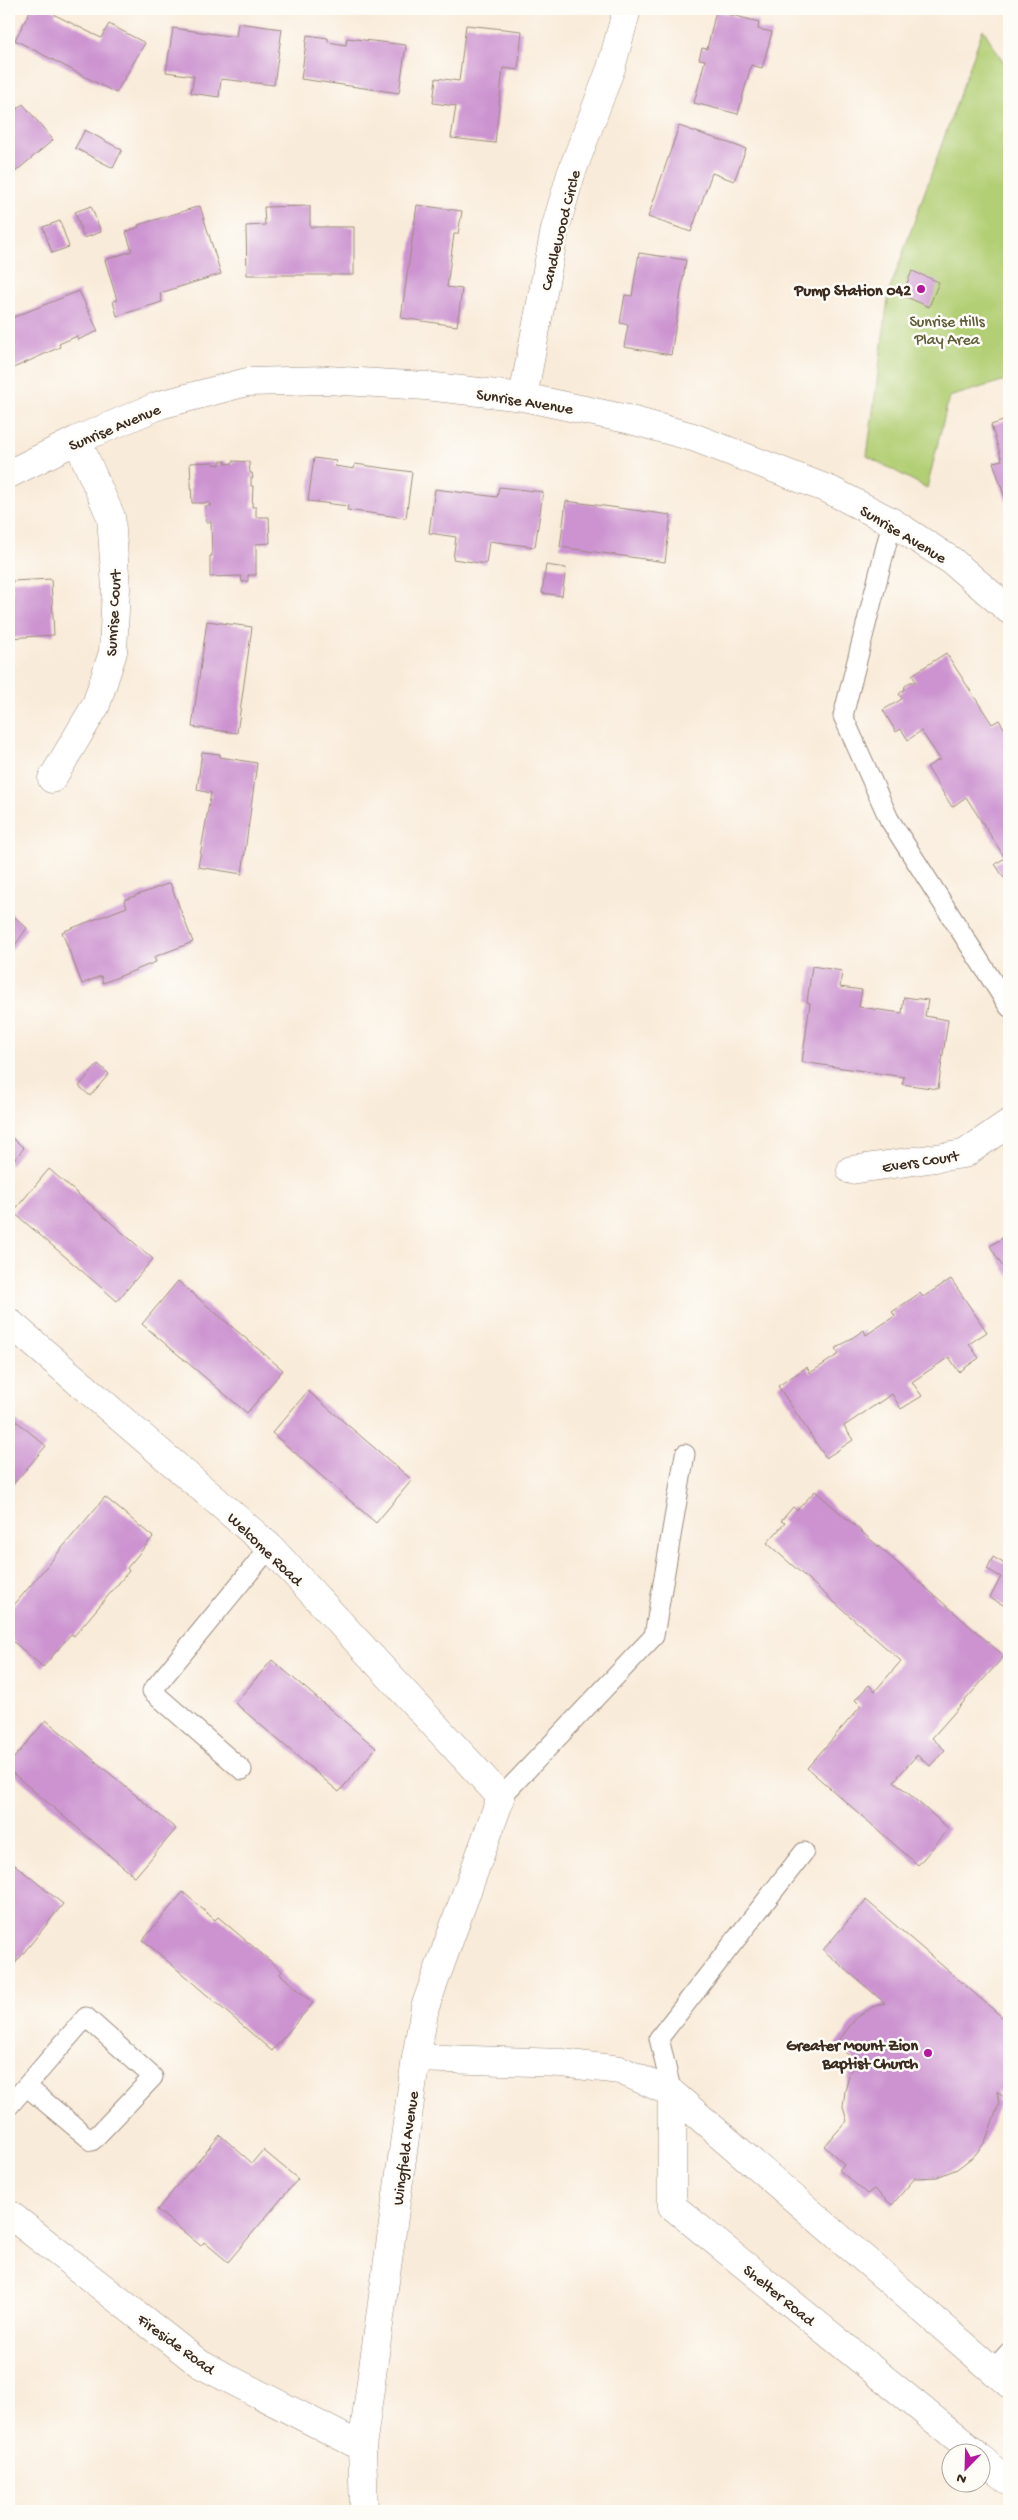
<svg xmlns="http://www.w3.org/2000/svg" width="1018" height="2520" viewBox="0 0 1018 2520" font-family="'Gochi Hand',sans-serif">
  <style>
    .green { fill: #b2cf75; stroke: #767c4a }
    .building { fill: #cc93d0 }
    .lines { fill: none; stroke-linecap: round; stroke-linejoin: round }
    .lane-casing { stroke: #9a8a7c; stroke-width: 21 }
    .street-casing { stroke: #9a8a7c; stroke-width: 29 }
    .lane { stroke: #fff; stroke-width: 19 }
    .street { stroke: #fff; stroke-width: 28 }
    .poi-dot { fill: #b5179e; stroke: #fdfcf7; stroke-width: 2 }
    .labels { text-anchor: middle; stroke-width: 5; stroke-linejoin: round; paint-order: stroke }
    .street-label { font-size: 16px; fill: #3b2a1e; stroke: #fdfcf7 }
    .poi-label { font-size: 16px; font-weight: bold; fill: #3b2a1e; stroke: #fdfcf7; text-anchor: end }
    .park-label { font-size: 16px; fill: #5f5c38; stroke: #fdfcf7 }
  </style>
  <rect width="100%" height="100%" fill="#fdfcf7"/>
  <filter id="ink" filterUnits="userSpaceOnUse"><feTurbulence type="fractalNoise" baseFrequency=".02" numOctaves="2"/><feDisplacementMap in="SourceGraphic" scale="10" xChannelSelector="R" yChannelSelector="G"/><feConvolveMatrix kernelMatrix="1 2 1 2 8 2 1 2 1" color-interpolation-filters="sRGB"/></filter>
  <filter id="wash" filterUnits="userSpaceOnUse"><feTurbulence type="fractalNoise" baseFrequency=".0096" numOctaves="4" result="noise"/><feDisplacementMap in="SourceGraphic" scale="20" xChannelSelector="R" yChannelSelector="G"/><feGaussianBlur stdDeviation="1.12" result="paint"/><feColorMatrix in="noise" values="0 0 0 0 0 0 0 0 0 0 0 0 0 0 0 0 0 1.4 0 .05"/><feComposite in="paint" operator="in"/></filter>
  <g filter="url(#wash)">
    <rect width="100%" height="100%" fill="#f9ebd9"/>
    <path class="green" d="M983,29L1009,71V379L949,397L927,488L867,456L889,292Z"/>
    <g id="blocks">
      <path class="building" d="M31,9H50L56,12L55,15L101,38L109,24L145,43L116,93L15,40Z
        M716,11L759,22L758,29L772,32L762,68L751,65L738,114L694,103L705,60L699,59L702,48L707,49Z
        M238,23L282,29L274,85L221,79L219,97L191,93L194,76L166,72L173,28L236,37Z
        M466,25L522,31L518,70L503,68L495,143L451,138L456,106L433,103L436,78L459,81Z
        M307,35L328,38V42L346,45L347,38L406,45L399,93L301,79Z
        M23,104L53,140L9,177V116Z
        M679,126L746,149L734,181L712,173L691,232L648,217Z
        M85,130L122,150L113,168L75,148Z
        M417,205L462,211L458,234H454L447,287L462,289L457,326L401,318Z
        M91,206L101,232L84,238L75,212Z
        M200,206L221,274L160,293L162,302L117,316L113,301L117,300L105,260L132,251L126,232L139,227L138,225Z
        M310,206V227H354V275H247L246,226L265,225L264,207Z
        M60,221L69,247L52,253L43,227Z
        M639,253L686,260L671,355L624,347L628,325L620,323L625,295L632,296Z
        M912,271L939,282L929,307L902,295Z
        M79,291L98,331L78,340L77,336L59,344L60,347L9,370V319Z
        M1009,419V500L1006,501L993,462L1002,460L991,425Z
        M314,458L336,461L335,466L354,469L355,464L412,472L406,518L347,510L348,506L308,501Z
        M220,461H226V464L233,463V461L249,462L250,473H252L253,478H251V486H253L252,507H256V517H269L270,543L256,544V575H248V581L242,582L241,576L210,577V556H212L211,522H206L205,506H210V503H192L190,463L213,462L214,464L220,465Z
        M499,487L543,492L535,547L489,541L486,564L453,559L456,537L429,533L435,489L497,497Z
        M566,501L671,515L665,562L560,547Z
        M546,565L566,568L562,596L542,593Z
        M51,579L54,635L9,638V596H13L12,581Z
        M207,621L252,627L237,733L192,727Z
        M946,653L992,724L999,720L1009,736V875L1004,878L995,864L1005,858L966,797L952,807L927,767L940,759L921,731L908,740L901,729L896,732L883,710L902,699L899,694L904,690L905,686L910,682H916L912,675Z
        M202,752L220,754V757L257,763L242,874L198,867L211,793L197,790Z
        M170,883L193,942L154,957L156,962L103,983L101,976L82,984L62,932L127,907L124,900Z
        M9,912L27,928L9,954Z
        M812,966L842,971L840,987L862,990L859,1007L902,1013L904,997L928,1000L925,1016L948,1020L938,1089L902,1084L904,1077L802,1062L810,1003L807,1002Z
        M98,1064L109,1074L90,1096L79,1086Z
        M9,1135L24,1148L9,1166Z
        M49,1169L153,1259L117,1301L13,1212Z
        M1009,1234V1277L990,1246Z
        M951,1279L987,1332L969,1344L979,1358L959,1372L949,1357L912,1382L922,1396L901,1409L892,1394L844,1426L853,1440L826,1458L778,1386L807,1367L810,1373L839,1354L835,1349L864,1330L866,1335L895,1316L892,1312L920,1293L923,1297Z
        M178,1281L283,1370L247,1413L142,1324Z
        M308,1391L412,1480L376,1523L272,1433Z
        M9,1415L46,1446L9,1489Z
        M815,1491L1004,1656L932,1738L945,1750L930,1766L917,1755L894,1781L949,1829L918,1865L807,1768L861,1706L855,1700L869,1685L875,1691L901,1661L767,1543L785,1523L781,1521L793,1507L797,1510Z
        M105,1497L153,1537L127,1568L129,1571L74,1636L71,1634L43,1667L9,1638V1611Z
        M993,1557L1008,1566L1009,1563V1608L990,1598L1001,1577L987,1569Z
        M272,1660L376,1748L339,1792L235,1703Z
        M46,1720L176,1829L135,1877L9,1770V1764Z
        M14,1864L63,1904L9,1971V1870Z
        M183,1892L215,1920L218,1917L282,1971L280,1974L313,2003L272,2051L143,1940Z
        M866,1900L1009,2023V2102L997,2091L999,2104L985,2142L975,2155L957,2169L937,2177L915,2178L892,2205L874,2189L867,2194L839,2170L844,2164L824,2146L847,2121L843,2107L845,2091L850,2072L856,2062L836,2044L856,2018L873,2007L885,2003L823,1950Z
        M220,2135L252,2163L263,2150L298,2179L228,2262L204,2242L201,2246L157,2210Z"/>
    </g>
  </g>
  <g filter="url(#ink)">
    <use href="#blocks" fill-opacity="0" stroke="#9a8a7c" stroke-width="1"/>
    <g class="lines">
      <defs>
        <path id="lane" d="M892,522L843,716L889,819L1009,1007
          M242,1770L152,1691L270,1547
          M501,1797L654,1636L685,1454
          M672,2093L659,2038L804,1852
          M9,2106L86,2017L153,2077L92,2141L26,2086
          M993,2370L1009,2352"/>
        <path id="street" d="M523,397L555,229L571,174L611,68L627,9
          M9,474L77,440L160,405L247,382L327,380L426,386L523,397L627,419L693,437L830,490L892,522L952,561L1009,610
          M52,779L96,705L113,652L116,588L111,517L77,440
          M851,1170L964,1154L1009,1123
          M9,1322L270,1547L501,1797L425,2007L416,2058L362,2447L364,2511
          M416,2058L562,2063L620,2070L672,2093L1009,2384
          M672,2093V2206L974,2452
          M9,2214L200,2364L362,2447
          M980,2458L1009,2481"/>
      </defs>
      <use href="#lane" class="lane-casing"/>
      <use href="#street" class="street-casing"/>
      <use href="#lane" class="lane"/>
      <use href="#street" class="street"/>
    </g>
  </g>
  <g class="poi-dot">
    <circle cx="921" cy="289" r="5"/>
    <circle cx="928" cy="2053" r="5"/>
  </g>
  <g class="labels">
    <g class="street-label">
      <text transform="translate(559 230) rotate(-76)" y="6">Candlewood Circle</text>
      <text transform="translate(525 400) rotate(9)" y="6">Sunrise Avenue</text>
      <text transform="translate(114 426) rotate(-23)" y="6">Sunrise Avenue</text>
      <text transform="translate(904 533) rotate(31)" y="6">Sunrise Avenue</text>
      <text transform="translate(112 613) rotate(-87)" y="6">Sunrise Court</text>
      <text transform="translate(920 1160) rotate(-9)" y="6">Evers Court</text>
      <text transform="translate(266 1548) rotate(44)" y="6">Welcome Road</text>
      <text transform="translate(404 2148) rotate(-82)" y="6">Wingfield Avenue</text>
      <text transform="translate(780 2294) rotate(39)" y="6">Shelter Road</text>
      <text transform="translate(177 2343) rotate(36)" y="6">Fireside Road</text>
    </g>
    <g class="poi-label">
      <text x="911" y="295">Pump Station 042</text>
      <text x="918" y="2050">Greater Mount Zion<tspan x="918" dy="18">Baptist Church</tspan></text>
    </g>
    <g class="park-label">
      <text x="947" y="326">Sunrise Hills<tspan x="947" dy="18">Play Area</tspan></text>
    </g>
  </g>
  <rect width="1018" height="2520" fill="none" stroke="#fdfcf7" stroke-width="30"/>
  <g transform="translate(966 2468) rotate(203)"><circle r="24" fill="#fdfcf7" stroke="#afa8a0"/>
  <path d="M0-4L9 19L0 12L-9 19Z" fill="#b5179e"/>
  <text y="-8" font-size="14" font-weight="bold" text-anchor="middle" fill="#3b2a1e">N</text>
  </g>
</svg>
